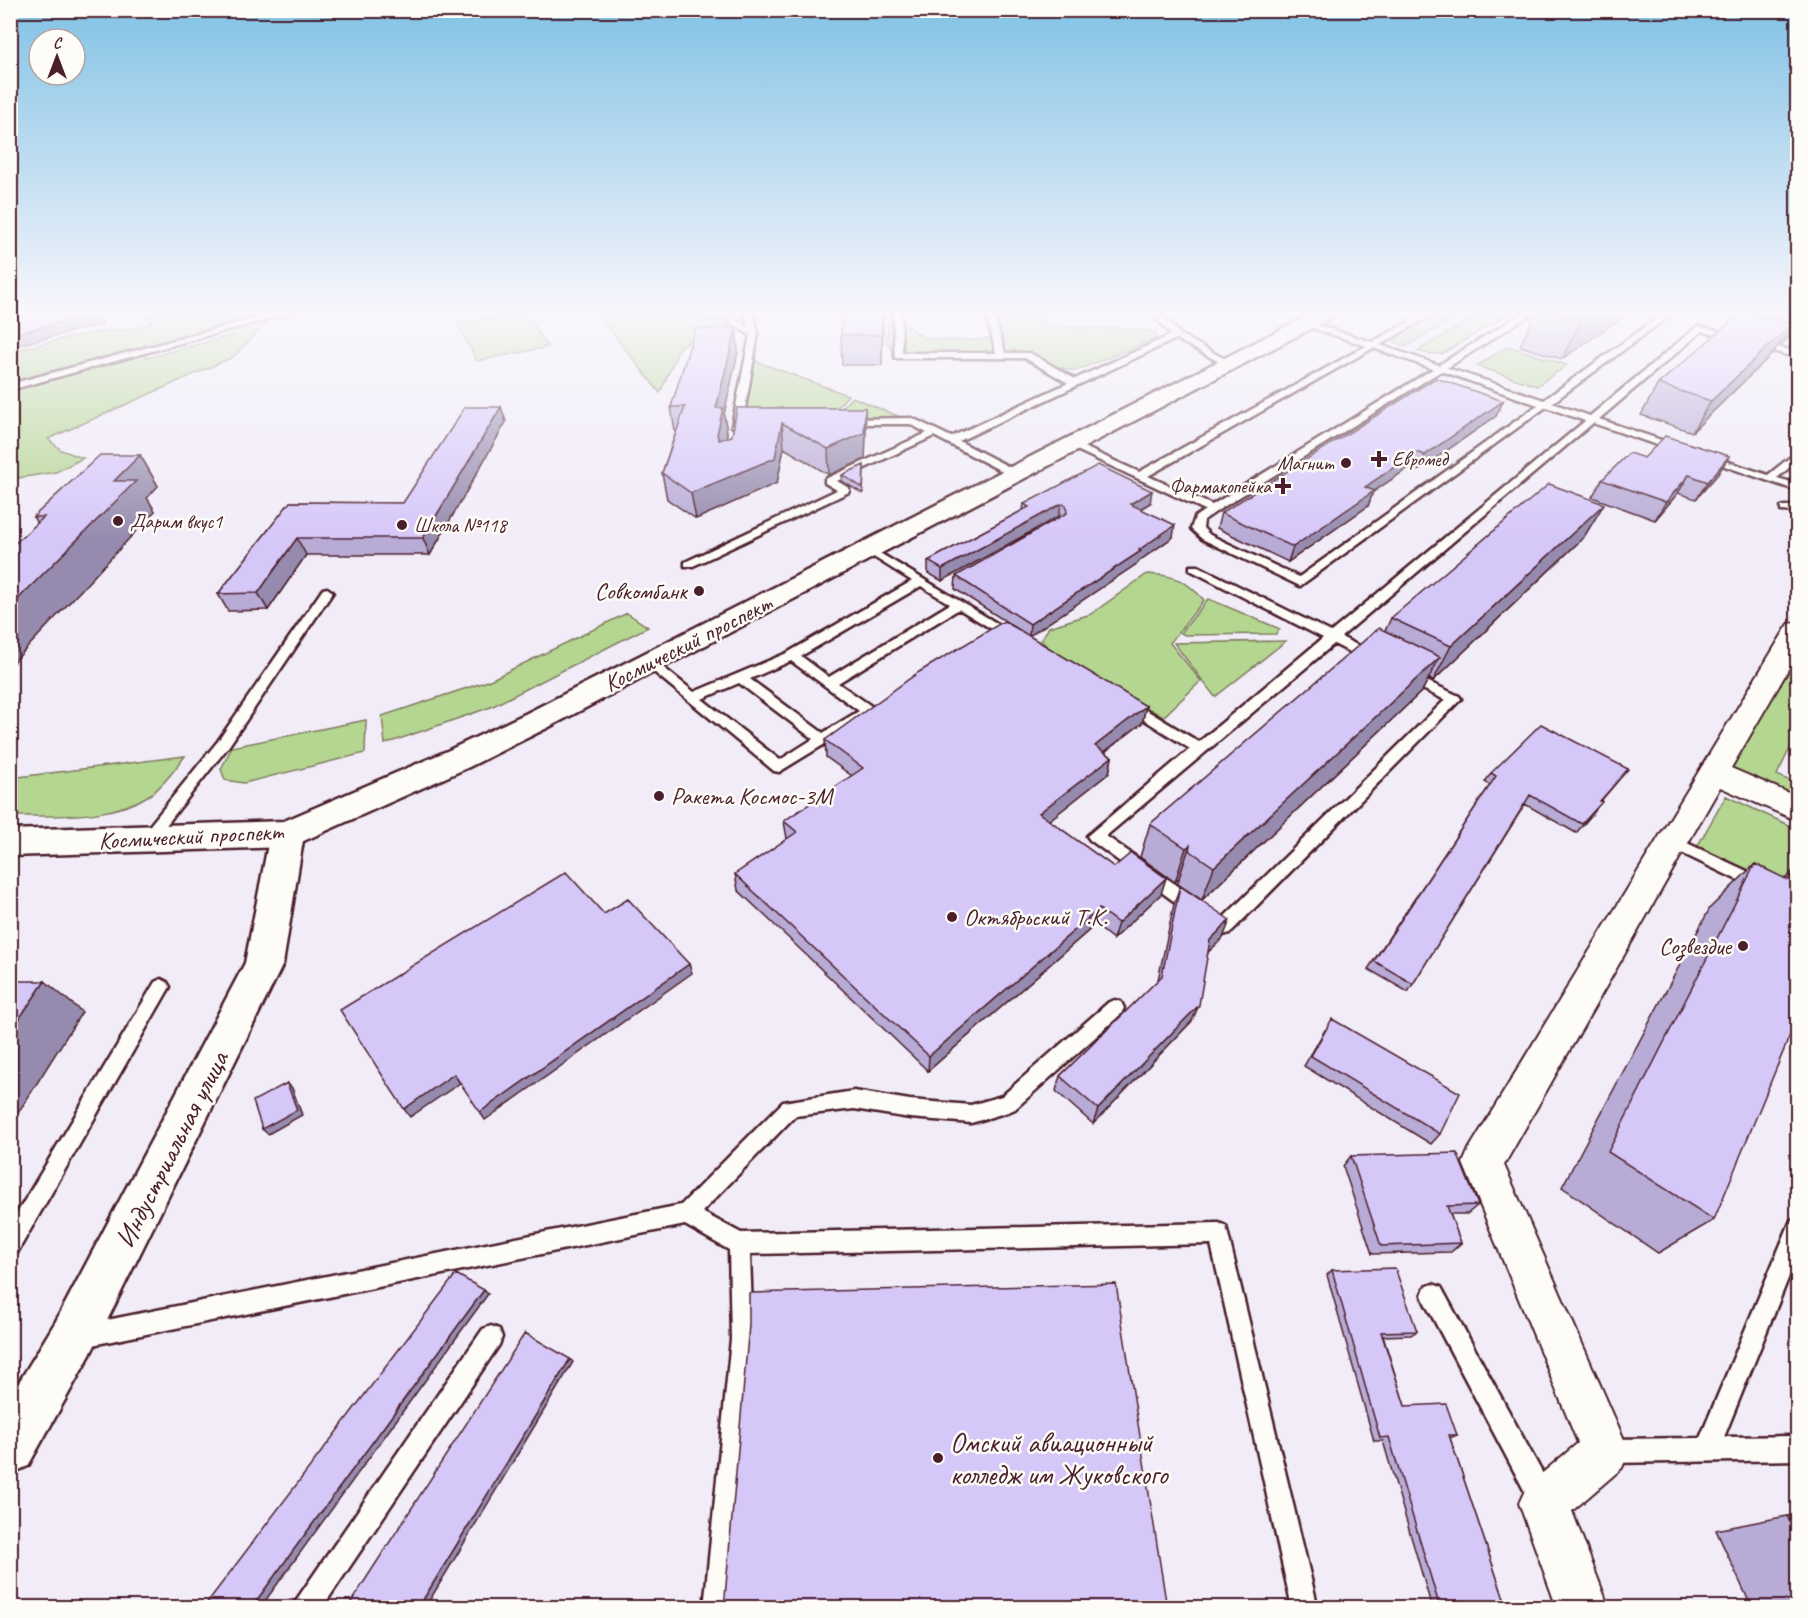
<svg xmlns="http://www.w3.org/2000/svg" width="1808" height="1618" viewBox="0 0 1808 1618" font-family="Caveat,sans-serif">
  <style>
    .green { fill: #b4d691; stroke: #7f7a5e; stroke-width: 1.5 }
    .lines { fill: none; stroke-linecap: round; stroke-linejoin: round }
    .lane-casing { stroke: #4a1f2b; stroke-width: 5 }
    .street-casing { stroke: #4a1f2b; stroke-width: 4 }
    .secondary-casing { stroke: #4a1f2b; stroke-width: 5 }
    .primary-casing { stroke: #4a1f2b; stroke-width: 5 }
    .lane { fill: #fdfcf7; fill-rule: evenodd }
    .street { fill: #fdfcf7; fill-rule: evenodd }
    .secondary { fill: #fdfcf7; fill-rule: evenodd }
    .primary { fill: #fdfcf7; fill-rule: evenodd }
    .wall { fill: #b8abd6; stroke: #4a1f2b; stroke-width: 1.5 }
    .shaded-wall { fill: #968bae; stroke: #4a1f2b; stroke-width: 1.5 }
    .building { fill: #d6c7f9; stroke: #4a1f2b; stroke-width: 1.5 }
    .poi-dot { fill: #4a1f2b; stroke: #fdfcf7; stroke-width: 2 }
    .labels { text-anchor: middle; stroke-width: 5; stroke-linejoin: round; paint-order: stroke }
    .far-poi-label { font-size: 20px; fill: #4a1f2b; stroke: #fdfcf7; text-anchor: start }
    .poi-label { font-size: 24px; fill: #4a1f2b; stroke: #fdfcf7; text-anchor: end }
    .street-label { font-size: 24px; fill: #4a1f2b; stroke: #fdfcf7 }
    .near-street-label { font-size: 28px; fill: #4a1f2b; stroke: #fdfcf7 }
    .near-poi-label { font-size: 28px; fill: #4a1f2b; stroke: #fdfcf7; text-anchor: start }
  </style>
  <rect width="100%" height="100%" fill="#f1ecf8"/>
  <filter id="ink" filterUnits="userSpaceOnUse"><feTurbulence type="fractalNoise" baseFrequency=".0167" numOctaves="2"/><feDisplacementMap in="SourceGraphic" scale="12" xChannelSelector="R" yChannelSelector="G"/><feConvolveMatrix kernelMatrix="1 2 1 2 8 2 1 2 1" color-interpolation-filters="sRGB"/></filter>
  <g filter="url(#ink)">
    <path class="green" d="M123,312H270L11,382V352C40,344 70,336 101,332C119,329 134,331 151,323L147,317Z
      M517,312H525L548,347L477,361L457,324Z
      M596,312H695L729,326L680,346L660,393Z
      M1010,312L1041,313L1043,323C1080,332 1118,324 1155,332L1157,338L1075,371L1026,360L927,359L892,350L886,340L889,323C905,317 911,332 923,337C932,341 981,342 990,338C993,337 996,334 998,332L996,323L1000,315Z
      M1436,312H1465L1405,347L1392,340V338Z
      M1483,312H1511L1442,354H1429L1417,351Z
      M263,320L267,322L233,357L48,439L61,450L83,458L56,472L11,479V389L141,353L147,358L233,335L228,330Z
      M1508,346L1567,365L1537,386L1477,366Z
      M752,360L848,395L826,420L742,419Z
      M852,397L910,421L831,420Z
      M1147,574C1174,575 1186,580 1204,600L1170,643L1201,681L1163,717L1049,649L1041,640L1049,627L1091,614Z
      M1208,599H1209L1280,629L1276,634L1185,635L1181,633Z
      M627,613L648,627L491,707L385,744L382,716L488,681Z
      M1286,641L1215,697L1174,643Z
      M1797,642V734L1777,775L1797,784V808L1719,772Z
      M366,720L365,753L244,783L225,780L221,769L232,747Z
      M185,756C175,769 164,785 151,794C110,821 57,815 11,816V778Z
      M1726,796L1797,829V896L1697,847Z"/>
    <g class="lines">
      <defs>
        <path id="lane" d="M280,312H294L10,390V384Z
          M714,312H724L748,327L745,312H753L758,334L742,426L737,429L732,426L750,335Z
          M893,312H901L902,353H996L986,314L993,312L1005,353H1030L1075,379L1171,335L1151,312H1159L1181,335L1234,364L1227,366L1176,339L959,441L1019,472V476H1011L934,436L837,481L849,488V492L693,566H685V562L837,490L825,483V479L927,433L910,424H846L841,421L843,419L912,418L951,437L1068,383L1025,358H895Z
          M1426,312H1436L1380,345L1439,365L1524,312H1534L1447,368L1544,400L1665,312H1675L1552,403L1590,416L1698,326L1798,352V358L1702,331L1599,419L1682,447V451H1674L1593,423L1341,637L1377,655L1378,658L1377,661H1367L1334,644L1106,836L1198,900L1200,905L1198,910L1192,912L1186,910L1090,840L1087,836L1190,749L1121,705L1123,702H1133L1199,742L1323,638L1190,570V566H1198L1331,632L1585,421L1546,407L1300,586L1202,539L1191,529L1195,517L1205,510L1066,445L1075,443L1139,472L1366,346L1304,325V321L1372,342ZM1373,348L1433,369L1212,505L1148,476ZM1441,371L1538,405L1299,577L1210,535L1203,528L1204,520L1217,511Z
          M1798,451V460L1777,478L1798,484V491L1701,458L1710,456L1768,475Z
          M1785,506H1798V512L1781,511V507Z
          M868,546L1018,636L1016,639H1008L959,609L838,683L874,708L876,711L874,714L779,772L774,771L643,663L644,660H654L694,692L787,653L912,581L864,551L862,549ZM921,586L950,604L829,677L801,656ZM791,661L859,711L823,733L750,679ZM739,683L813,739L780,760L702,699Z
          M327,588L333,592L228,747L152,843H142L139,839L142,835L218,741L323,589Z
          M1407,672L1459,696L1461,699L1230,933L1224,935L1208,926L1206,921L1208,916L1214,914L1223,918L1445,700L1402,679L1400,676L1402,673Z
          M1672,836L1798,895V909L1667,846L1664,842L1667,838Z
          M161,979L167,982L170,987L167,992L17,1253L10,1256V1225L155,982Z
          M1115,1000L1121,1002L1124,1008L1121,1014L1015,1109L1008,1112L971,1123L910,1118L854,1109L795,1116L702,1212L741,1233L1219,1223L1226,1226L1318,1608H1292L1211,1244L750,1254L753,1339L730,1608H704L731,1339L729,1250L685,1225L82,1347L74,1344L71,1336L74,1328L82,1325L681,1205L783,1102L854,1091L910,1100L971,1105L1002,1096L1109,1002Z
          M1798,1217V1254L1724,1437L1798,1436V1460L1608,1463L1600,1459L1596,1451L1600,1443L1608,1439L1700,1438L1791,1220Z
          M1433,1284L1441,1287L1551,1489L1554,1498L1551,1507L1542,1510L1533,1507L1425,1303L1422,1295L1425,1287Z
          M491,1326L499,1329L502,1337L499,1345L322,1608H293L297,1599L483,1329Z"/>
        <path id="street" d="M1798,622V653L1731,768L1798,797V821L1720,787L1504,1165L1629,1451L1622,1468L1572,1511L1609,1608H1557L1519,1503L1527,1486L1578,1443L1463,1163L1469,1149L1785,630L1789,624Z"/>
        <path id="secondary" d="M287,821L299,825L304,834L283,964L90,1355L28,1466L10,1474V1397L56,1321L245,963L270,834L275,825Z"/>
        <path id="primary" d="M1315,312H1338L1335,316L549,727L469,767L299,843L287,847L10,856V830L284,821L447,751L527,713Z"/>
      </defs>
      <use href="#lane" class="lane-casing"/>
      <use href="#street" class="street-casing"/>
      <use href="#secondary" class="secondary-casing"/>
      <use href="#primary" class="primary-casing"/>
      <use href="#lane" class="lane"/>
      <use href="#street" class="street"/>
      <use href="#secondary" class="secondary"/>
      <use href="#primary" class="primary"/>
    </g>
    <path class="wall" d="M883,312L882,365H842L841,335Z
      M1536,312H1630L1562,359L1520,346Z
      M1756,312H1797V329L1781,345H1779L1773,353L1692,432L1641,415L1658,384L1754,315Z
      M736,328L738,352L724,414L727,433L726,438L732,436L737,408H865L866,433L865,459L829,475L784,448L777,483L696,519L667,499L662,473L676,432H675L671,407Z
      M1503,401L1496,416L1419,470L1410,467L1373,492L1368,506L1288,562L1217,528L1221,513Z
      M501,407L506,422L430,555H306L268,610L228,611L218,594L290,502L403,503Z
      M140,455L158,486L147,498L155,511L37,523L33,517Z
      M1729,456L1718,474L1696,499L1678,493L1655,520L1592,497L1602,480L1644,458Z
      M864,465V471L863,494L842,481V475Z
      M1150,503L1140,509L1173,537L1139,561L1138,563L1029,636L1146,706L1142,723L1105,752L1112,757L1109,773L1049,820L1114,867L1161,894L1113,939L1095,925L928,1071L738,890L735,874L787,839L784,821L852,776L826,757L825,740L1027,635L955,589L956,576L1061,516H1059L942,581L928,573V561L1023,510L1024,504Z
      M1584,537L1433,681L1429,678L1422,691L1202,900L1178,884L1179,878L1175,882L1140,857L1150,824L1385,631L1391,618Z
      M1797,741V753L1792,751Z
      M1628,769L1600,802L1595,811L1576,833L1525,804L1408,992L1368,969L1490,785L1485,782L1491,773Z
      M1755,864L1785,879L1793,871L1714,1220L1658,1253L1562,1187L1710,908Z
      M1180,886L1223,938L1208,952L1192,1021L1093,1124L1056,1091L1060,1076L1158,980L1174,904Z
      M1325,1030L1440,1134L1431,1144L1304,1066Z
      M1351,1156L1478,1205L1467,1214H1450L1461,1243L1451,1252L1372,1254L1343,1166Z
      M1332,1270L1417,1331L1411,1335L1383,1336L1405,1406L1457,1435L1450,1438L1507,1608H1432L1383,1441H1374L1327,1275Z
      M1797,1515V1608H1752L1716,1530L1787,1516Z"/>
    <path class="shaded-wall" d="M882,312H883L882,365Z
      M1593,312H1630L1562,359L1581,320Z
      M97,313L103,324L10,347V335Z
      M1797,320V330L1781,345Z
      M1792,324L1773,353L1692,432L1711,401Z
      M736,328L738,352L724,414L727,433L721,461L717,435L716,408Z
      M1503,401L1496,416L1419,470L1425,455Z
      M501,407L506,422L430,555L423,538Z
      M865,408L866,433L865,459L829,475L828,449Z
      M782,423L784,448L777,483L696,519L691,493Z
      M1416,452L1410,467L1373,492L1368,506L1288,562L1293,547L1365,487Z
      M140,455L158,486L147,498L155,511L10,666V607L114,481Z
      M1729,456L1718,474L1696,499L1708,482Z
      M1689,475L1678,493L1655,520L1666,502Z
      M1152,491L1150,503L1128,516L1130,504Z
      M1061,504L1059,516L942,581V569Z
      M1604,504L1584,537L1433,681L1451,646Z
      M1175,525L1173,537L1139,561L1138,563L1029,636L1030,624Z
      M297,538L306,555L268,610L258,593Z
      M1440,657L1422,691L1202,900L1214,867Z
      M1146,706L1142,723L1091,762L1095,746Z
      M1112,757L1109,773L1037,830L1039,813Z
      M1190,845L1179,878L1175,882L1186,848Z
      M1166,878L1161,894L1113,939L1118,923Z
      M1099,909L1095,925L928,1071L929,1056Z
      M1230,920L1223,938L1203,957L1210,940Z
      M689,964L692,973L485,1120L480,1112Z
      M45,981L82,1012L10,1126V1032Z
      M1199,1005L1192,1021L1093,1124L1098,1109Z
      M454,1074L460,1083L410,1117L404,1109Z
      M287,1083L292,1088L302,1115L268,1134L262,1129Z
      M484,1290L488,1294L260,1608H251Z
      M570,1359L573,1362L425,1608H418Z"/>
    <path class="building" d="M14,312H96L97,313L10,335V313Z
      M842,312H882V335H841Z
      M1555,312H1593L1581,320Z
      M1742,312L1792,324L1711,401L1658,384Z
      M736,328L716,408H723L717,435L719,440L732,436L737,408H865L864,433L828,449L782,423L775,458L691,493L662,473L685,407H671L695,329Z
      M1436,378L1503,401L1425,455L1416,452L1365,487L1374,491L1293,547L1221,513Z
      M465,407H501L423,538H297L258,593L218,594L290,502L403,503Z
      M1665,436L1729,456L1708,482L1689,475L1666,502L1602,480L1629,453L1644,458Z
      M100,455H140L114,481H136L10,607V548L44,517H33Z
      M864,465L863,488L842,475Z
      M1098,465L1152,491L1130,504L1175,525L1139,550L1141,551L1030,624L956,576L1067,513L1066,505L1061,504L942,569L928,561L1029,507L1024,504Z
      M1549,484L1604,504L1451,646L1391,618Z
      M1004,621L1146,706L1095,746L1112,757L1039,813L1114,867L1131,853L1166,878L1118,923L1099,909L929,1056L735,874L797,832L784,821L863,768L825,740L919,672Z
      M1379,628L1440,657L1214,867L1189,850L1190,845L1186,848L1150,824Z
      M1541,724L1628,769L1600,801L1602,802L1582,824L1530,795L1413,984L1374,961L1496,776L1491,773Z
      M1755,864L1788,880L1793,871L1797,873V1018L1714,1220L1608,1152Z
      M566,872L604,914L628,899L689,964L480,1112L454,1074L404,1109L340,1010Z
      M1180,886L1230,920L1210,940L1199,1005L1098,1109L1060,1076L1162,976Z
      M10,981H45L10,1032Z
      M1332,1019L1460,1093L1440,1134L1311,1056Z
      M287,1083L297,1110L262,1129L253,1101Z
      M1457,1153L1478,1205L1447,1206L1461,1243L1381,1246L1351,1156Z
      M1395,1268L1417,1331L1381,1332L1405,1406L1446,1404L1457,1435H1449L1507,1608H1440L1389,1437L1380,1438L1332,1270Z
      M456,1274L484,1290L251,1608H203Z
      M1116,1284L1167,1608H724L749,1325V1293Z
      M525,1333L570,1359L418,1608H347Z
      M1797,1515V1537L1787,1516Z"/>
  </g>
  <linearGradient id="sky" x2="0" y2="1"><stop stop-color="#81c2e5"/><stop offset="0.58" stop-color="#f9f6fc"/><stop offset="1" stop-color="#f9f6fc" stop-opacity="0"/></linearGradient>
  <rect width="1808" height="539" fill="url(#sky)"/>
  <g class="poi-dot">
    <path d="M1376 450h6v6h6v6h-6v6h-6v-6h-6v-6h6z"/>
    <circle cx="1346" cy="463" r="6"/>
    <path d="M1280 477h6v6h6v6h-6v6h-6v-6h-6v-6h6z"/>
    <circle cx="118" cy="521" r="6"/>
    <circle cx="402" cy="525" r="6"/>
    <circle cx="699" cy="591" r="6"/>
    <circle cx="659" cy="796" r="6"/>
    <circle cx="952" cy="917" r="6"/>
    <circle cx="1743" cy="946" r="6"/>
    <circle cx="938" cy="1458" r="6"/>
  </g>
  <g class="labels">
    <g class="far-poi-label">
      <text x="1392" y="466">Евромед</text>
      <text x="1334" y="470" text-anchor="end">Магнит</text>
      <text x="1271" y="493" text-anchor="end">Фармакопейка</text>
      <text x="130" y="528">Дарим вкус1</text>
      <text x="414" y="532">Школа №118</text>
    </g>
    <g class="poi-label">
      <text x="687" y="599">Совкомбанк</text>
      <text x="671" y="804" text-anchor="start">Ракета Космос-3М</text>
      <text x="964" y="925" text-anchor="start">Октябрьский Т.К.</text>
      <text x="1731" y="954">Созвездие</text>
    </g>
    <g class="street-label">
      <text transform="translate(688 643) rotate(-27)" y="8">Космический проспект</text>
      <text transform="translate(191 836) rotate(-3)" y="8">Космический проспект</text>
    </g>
    <g class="near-street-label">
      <text transform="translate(171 1149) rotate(-63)" y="10">Индустриальная улица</text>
    </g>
    <g class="near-poi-label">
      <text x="950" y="1452">Омский авиационный<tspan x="950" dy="32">колледж им Жуковского</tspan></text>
    </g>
  </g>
  <rect width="1808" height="1618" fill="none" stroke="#fdfcf7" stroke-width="36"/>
  <rect x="18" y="18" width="1772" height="1582" fill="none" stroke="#4a1f2b" stroke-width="2" filter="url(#ink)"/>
  <g transform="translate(57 57)"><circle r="28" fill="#fdfcf7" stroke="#b5a4a5" stroke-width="1.5"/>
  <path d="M0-4.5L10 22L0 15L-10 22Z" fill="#4a1f2b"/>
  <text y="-9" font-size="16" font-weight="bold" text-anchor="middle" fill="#4a1f2b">С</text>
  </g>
</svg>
